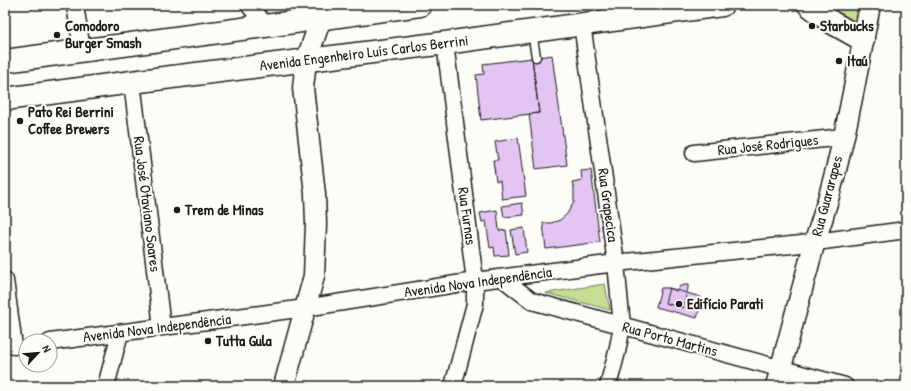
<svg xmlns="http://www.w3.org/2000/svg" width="911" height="391" viewBox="0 0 911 391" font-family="'Patrick Hand',sans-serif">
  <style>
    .green { fill: #c5de94; stroke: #707d58 }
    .building { fill: #e2c5f3; stroke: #1c1c1c }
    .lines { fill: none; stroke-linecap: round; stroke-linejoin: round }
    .service-casing { stroke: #1c1c1c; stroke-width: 11 }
    .minor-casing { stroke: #1c1c1c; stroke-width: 19 }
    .tertiary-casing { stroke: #1c1c1c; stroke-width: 23 }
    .primary-casing { stroke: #1c1c1c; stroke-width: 25 }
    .service { stroke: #fdfcf7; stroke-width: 8 }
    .minor { stroke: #fdfcf7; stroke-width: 16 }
    .tertiary { stroke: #fdfcf7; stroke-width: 20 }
    .primary { stroke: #fdfcf7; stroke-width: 22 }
    .poi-dot { fill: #1c1c1c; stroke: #fdfcf7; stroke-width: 1.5 }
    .labels { text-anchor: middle; stroke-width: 4; stroke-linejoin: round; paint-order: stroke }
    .poi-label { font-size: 15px; font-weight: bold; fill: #1c1c1c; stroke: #fdfcf7; text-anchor: start }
    .street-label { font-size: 15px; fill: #1c1c1c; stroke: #fdfcf7 }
  </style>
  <rect width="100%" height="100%" fill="#fdfcf7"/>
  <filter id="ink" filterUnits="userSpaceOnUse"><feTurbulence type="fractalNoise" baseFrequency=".025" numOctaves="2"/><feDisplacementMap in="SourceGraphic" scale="8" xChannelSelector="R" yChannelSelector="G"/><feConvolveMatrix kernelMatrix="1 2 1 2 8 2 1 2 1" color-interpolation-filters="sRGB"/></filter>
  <g filter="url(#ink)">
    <path class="green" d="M823,5H857L853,30Z
      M605,284L610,310L546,293Z"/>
    <path class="building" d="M552,55L567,165L536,169L529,114L539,113L532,58Z
      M532,58L539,113L481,120L476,75L484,74L483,64Z
      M518,138L526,196L502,199L500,181H496L493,160H498L495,142Z
      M591,170L600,242L546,249L543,223H551L560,220L567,214L574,202V188L572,182L582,180L581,171Z
      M522,203L524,215L504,217L502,206Z
      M497,210L499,231L506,230L509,255L495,256L494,247L490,248L486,221L482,222L480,213Z
      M524,228L527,252L515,254L511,230Z
      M685,285H688V288L683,308L665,303L669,288L677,291L680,286Z
      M661,288H669L701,297L702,301L697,318L656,307Z"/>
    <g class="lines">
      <defs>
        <path id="service" d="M532,32L536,57"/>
        <path id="minor" d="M75,5L82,50
          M249,5L266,26
          M582,24L616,263L622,326L617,352L608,386
          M445,43L475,281V304L453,386
          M132,82L162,327
          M694,153L843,137
          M502,278L532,301L845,386
          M5,280L14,346
          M50,342L305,308L475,281L616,263L801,244L906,230
          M106,386L120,333"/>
        <path id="tertiary" d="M284,386L314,276L316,224L315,194L303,88L306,61L321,19
          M776,386L815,241C841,166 855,83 870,5"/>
        <path id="primary" d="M809,5L831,22L863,40
          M5,61L420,5
          M5,99L132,82L445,43L722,5"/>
      </defs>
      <use href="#service" class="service-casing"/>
      <use href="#minor" class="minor-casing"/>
      <use href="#tertiary" class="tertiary-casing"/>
      <use href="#primary" class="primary-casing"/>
      <use href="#service" class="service"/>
      <use href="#minor" class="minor"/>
      <use href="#tertiary" class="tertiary"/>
      <use href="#primary" class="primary"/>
    </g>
  </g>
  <g class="poi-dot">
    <circle cx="812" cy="26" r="4"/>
    <circle cx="57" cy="35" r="4"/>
    <circle cx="839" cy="61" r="4"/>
    <circle cx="20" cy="121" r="4"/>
    <circle cx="177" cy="210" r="4"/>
    <circle cx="679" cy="304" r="4"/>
    <circle cx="208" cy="341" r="4"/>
  </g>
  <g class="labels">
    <g class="poi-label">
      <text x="65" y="31">Comodoro<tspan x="65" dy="17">Burger Smash</tspan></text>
      <text x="820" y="31">Starbucks</text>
      <text x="847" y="66">Itaú</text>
      <text x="28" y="117">Pato Rei Berrini<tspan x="28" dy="17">Coffee Brewers</tspan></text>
      <text x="185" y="215">Trem de Minas</text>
      <text x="687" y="309">Edifício Parati</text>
      <text x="216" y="346">Tutta Gula</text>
    </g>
    <g class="street-label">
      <text transform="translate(364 53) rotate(-7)" y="5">Avenida Engenheiro Luís Carlos Berrini</text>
      <text transform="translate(768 145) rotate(-6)" y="5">Rua José Rodrigues</text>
      <text transform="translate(827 196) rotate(-75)" y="5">Rua Guararapes</text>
      <text transform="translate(147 204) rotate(83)" y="5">Rua José Otaviano Soares</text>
      <text transform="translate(608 205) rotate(82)" y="5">Rua Grapecica</text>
      <text transform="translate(467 216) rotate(82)" y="5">Rua Furnas</text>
      <text transform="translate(478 282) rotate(-8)" y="5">Avenida Nova Independência</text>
      <text transform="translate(157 328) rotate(-7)" y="5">Avenida Nova Independência</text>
      <text transform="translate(670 339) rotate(15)" y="5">Rua Porto Martins</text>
    </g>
  </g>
  <rect width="911" height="391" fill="none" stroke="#fdfcf7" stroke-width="20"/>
  <rect x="10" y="10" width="891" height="371" fill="none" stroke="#1c1c1c" stroke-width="1.5" filter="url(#ink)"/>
  <g transform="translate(38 353) rotate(64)"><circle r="19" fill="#fdfcf7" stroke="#a3a29f"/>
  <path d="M0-3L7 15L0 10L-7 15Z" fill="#1c1c1c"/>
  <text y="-6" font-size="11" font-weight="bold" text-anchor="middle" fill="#1c1c1c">N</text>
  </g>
</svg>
